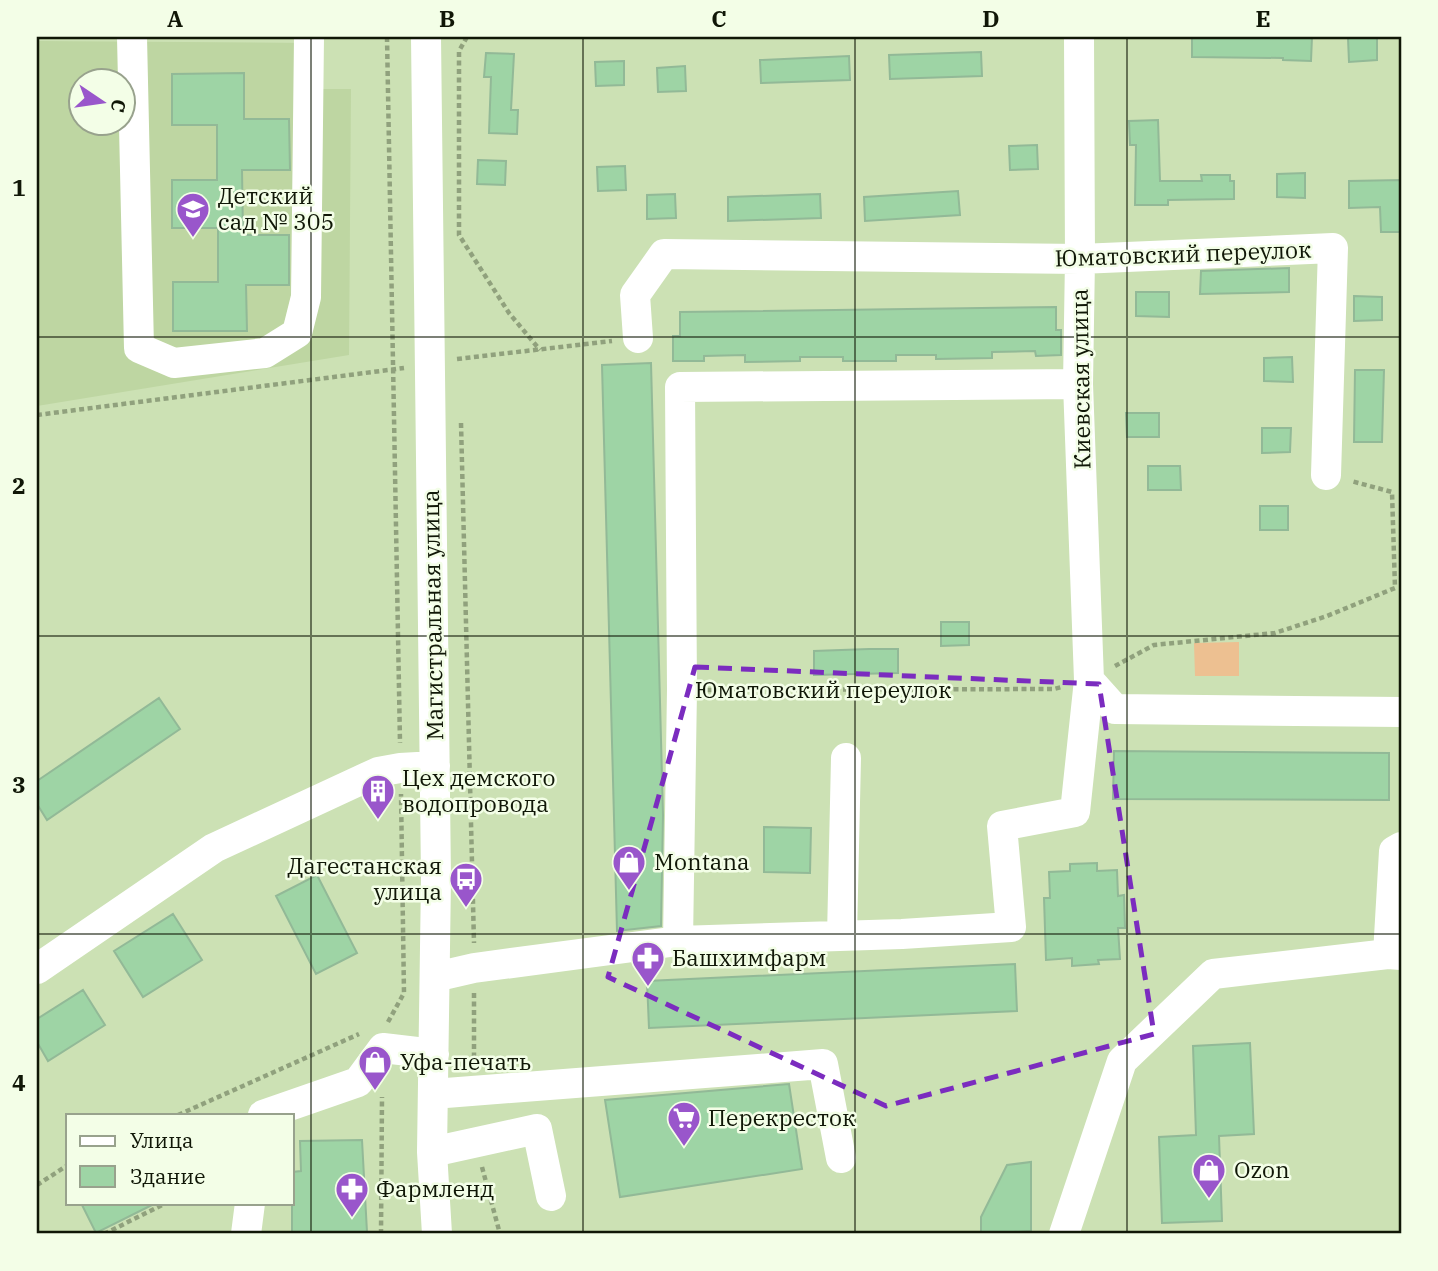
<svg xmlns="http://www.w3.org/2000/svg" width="1438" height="1271" viewBox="0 0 1438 1271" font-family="'IBM Plex Serif',serif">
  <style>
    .built { fill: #bed6a2; fill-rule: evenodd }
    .green { fill: #edc091 }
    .building { fill: #9ed4a5; stroke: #92b997; stroke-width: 2 }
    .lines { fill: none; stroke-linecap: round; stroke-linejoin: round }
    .path { stroke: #90a17d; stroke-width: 4.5; stroke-dasharray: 5 3.5; stroke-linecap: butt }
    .minor { stroke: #fff; stroke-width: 30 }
    .marked { fill: none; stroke: #7b2cbf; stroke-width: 5; stroke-dasharray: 14 9; stroke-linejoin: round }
    .grid { fill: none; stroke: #101707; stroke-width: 2; stroke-opacity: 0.55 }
    .labels { text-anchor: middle; stroke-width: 5; stroke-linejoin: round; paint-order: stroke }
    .poi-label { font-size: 23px; fill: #101707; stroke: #f3fee7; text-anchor: start }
    .street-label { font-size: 23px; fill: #101707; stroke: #f3fee7 }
    .neatline { fill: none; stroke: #101707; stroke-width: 2.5 }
    .grid-label { font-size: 23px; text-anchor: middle; font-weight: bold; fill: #101707 }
  </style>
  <rect width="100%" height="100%" fill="#cce1b4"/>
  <path class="built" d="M37,41L309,43L322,89H351L349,355L37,406ZM80,80H122V122H80Z"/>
  <path class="green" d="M1239,642V676H1195L1194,643Z"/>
  <path class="building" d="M1192,37H1312L1311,61L1283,60V58L1192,57Z
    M1377,37V60L1349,62L1348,38Z
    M981,52L982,76L890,79L889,55Z
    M486,53L514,54L511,110H518L517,134L489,133L491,77H484Z
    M849,56L850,80L761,83L760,60Z
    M624,61V85L596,86L595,62Z
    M685,66L686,91L658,92L657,68Z
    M244,73V119H289L290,170H242L243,235H289V285H246L247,331H173V282H218V228H172V180H217V125H172V74Z
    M1158,120L1160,181H1202L1201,175H1230V181H1234V199L1168,200V205H1135L1136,145H1130L1129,121Z
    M1037,145L1038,169L1010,170L1009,146Z
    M478,160L506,161L505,185L477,184Z
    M625,166L626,190L598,191L597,167Z
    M1305,173V198L1277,197V174Z
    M1401,180V232H1381L1380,207L1349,208V181Z
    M958,191L960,215L865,221L864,197Z
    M675,194L676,218L647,219V195Z
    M820,194L821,218L728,221V197Z
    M1289,268V292L1200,294L1201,271Z
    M1136,292H1169V317L1136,316Z
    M1354,296L1382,297V320L1354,321Z
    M1056,307V330H1061V355L1036,356L1035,351L992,352V358L936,359V355H896V361H843V357H800V361L745,362V355L704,356V361H673V336H680V312Z
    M1292,357L1293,382L1264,381V358Z
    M651,363L663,815L661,926L617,931L602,365Z
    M1355,370H1384L1382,442H1354Z
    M1126,413H1159V437H1127Z
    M1262,428H1291L1290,452L1262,453Z
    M1148,466H1180L1181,490H1148Z
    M1260,506H1288V530H1260Z
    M941,622H969V645L941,646Z
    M869,649H898V673L814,675V651Z
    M159,698L180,729L47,820L37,804V781Z
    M1114,751L1389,753V800L1113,799Z
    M764,827L811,828L810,873L764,872Z
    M1097,863V871L1117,870L1118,896L1124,895L1125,928H1118L1120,959L1098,960L1099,964L1072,966V958L1046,960L1044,898H1050L1049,872L1070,871V864Z
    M317,875L357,953L316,974L276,896Z
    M173,914L202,960L143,997L114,951Z
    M1015,964L1017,1011L649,1028L647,981Z
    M83,990L105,1025L48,1061L37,1042V1019Z
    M1250,1043L1254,1134L1219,1136L1222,1221L1162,1223L1159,1137L1196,1135L1193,1046Z
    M789,1084L802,1169L620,1197L605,1100Z
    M362,1140L367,1232L292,1234V1172L301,1171L300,1141Z
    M1031,1162V1231L1014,1232V1234H981V1217L1007,1165Z
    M81,1203H156L96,1233Z"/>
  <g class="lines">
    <path class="path" d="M387,37L400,743
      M467,37L459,51V235L509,313L540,350
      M457,359L612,341
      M37,415L404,368
      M461,423L474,943
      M1115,666L1154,645L1275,633L1327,616L1395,588L1392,492L1351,481
      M707,690L1054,689L1062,687
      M474,993V1065
      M388,1022L404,993L401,794
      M178,1115L359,1034
      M482,1167L500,1234
      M37,1185L68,1165
      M104,1234L166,1203
      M381,1234L382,1097"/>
    <path class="minor" d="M132,37L139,348L174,363L265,353L297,333L306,297L309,37
      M426,37L436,879L432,1152L437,1234
      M638,338L635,295L664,254L1080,259L1333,248L1326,475
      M1089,680L1115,709L1401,712
      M842,936L846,758
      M678,941L682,690L680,387L1078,384
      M1388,954L1394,851L1401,847
      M37,969L214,848L378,772L400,768L435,766
      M435,977L474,968L678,941L902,934L1011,927L1002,826L1075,812L1089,680L1078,384L1080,259L1079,37
      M433,1094L823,1064L841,1158
      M263,1115L358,1082L383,1048L434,1054
      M432,1152L537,1129L551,1196
      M246,1234L250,1203
      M1064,1234L1122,1061L1213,974L1388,954L1401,955"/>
  </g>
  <path class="marked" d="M695,667L1099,684L1154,1034L886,1106L608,977Z"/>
  <path class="grid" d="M311,37V1234M583,37V1234M855,37V1234M1127,37V1234M37,337H1401M37,636H1401M37,934H1401"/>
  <defs>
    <symbol id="school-pin" viewBox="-11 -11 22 30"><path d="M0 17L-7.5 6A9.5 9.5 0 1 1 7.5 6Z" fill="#9956cb" stroke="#f3fee7"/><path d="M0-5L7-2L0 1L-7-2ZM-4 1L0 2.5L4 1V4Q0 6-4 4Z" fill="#fff"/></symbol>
    <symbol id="building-pin" viewBox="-11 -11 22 30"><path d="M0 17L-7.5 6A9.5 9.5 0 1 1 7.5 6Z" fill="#9956cb" stroke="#f3fee7"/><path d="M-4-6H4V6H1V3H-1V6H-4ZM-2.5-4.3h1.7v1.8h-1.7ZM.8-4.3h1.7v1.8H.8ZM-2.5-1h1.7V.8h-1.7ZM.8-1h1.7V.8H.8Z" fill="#fff"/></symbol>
    <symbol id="shop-pin" viewBox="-11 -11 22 30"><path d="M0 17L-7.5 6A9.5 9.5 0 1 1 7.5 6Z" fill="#9956cb" stroke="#f3fee7"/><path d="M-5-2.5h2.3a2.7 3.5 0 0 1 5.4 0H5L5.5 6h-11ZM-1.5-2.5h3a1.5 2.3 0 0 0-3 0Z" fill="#fff"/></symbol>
    <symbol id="bus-pin" viewBox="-11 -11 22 30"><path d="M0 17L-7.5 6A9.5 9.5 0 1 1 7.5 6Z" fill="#9956cb" stroke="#f3fee7"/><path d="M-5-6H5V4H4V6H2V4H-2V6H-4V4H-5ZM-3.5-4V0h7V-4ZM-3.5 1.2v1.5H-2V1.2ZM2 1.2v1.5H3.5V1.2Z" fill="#fff"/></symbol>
    <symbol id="pharmacy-pin" viewBox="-11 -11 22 30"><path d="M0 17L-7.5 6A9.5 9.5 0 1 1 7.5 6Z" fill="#9956cb" stroke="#f3fee7"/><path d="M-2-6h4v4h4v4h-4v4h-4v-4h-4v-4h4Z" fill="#fff"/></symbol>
    <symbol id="supermarket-pin" viewBox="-11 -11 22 30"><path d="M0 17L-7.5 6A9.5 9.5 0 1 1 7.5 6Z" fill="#9956cb" stroke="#f3fee7"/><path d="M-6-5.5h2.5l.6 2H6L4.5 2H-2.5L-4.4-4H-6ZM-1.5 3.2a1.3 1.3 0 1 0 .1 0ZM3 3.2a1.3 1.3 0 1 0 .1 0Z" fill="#fff"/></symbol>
  </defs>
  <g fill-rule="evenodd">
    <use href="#school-pin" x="174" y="190" width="38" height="52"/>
    <use href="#building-pin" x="359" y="772" width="38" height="52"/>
    <use href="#shop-pin" x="610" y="843" width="38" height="52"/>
    <use href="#bus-pin" x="447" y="860" width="38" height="52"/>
    <use href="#pharmacy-pin" x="629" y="939" width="38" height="52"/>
    <use href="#shop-pin" x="356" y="1043" width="38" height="52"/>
    <use href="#supermarket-pin" x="665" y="1099" width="38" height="52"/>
    <use href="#shop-pin" x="1190" y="1151" width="38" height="52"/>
    <use href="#pharmacy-pin" x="333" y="1170" width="38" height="52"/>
  </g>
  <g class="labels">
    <g class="poi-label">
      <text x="218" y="204">Детский<tspan x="218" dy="26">сад № 305</tspan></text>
      <text x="402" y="786">Цех демского<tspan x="402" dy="26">водопровода</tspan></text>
      <text x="654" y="870">Montana</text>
      <text x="442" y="874" text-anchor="end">Дагестанская<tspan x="442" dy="26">улица</tspan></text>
      <text x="672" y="966">Башхимфарм</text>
      <text x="400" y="1070">Уфа-печать</text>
      <text x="708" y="1126">Перекресток</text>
      <text x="1234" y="1178">Ozon</text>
      <text x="376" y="1197">Фармленд</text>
    </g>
    <g class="street-label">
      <text transform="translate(1183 254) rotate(-2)" y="8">Юматовский переулок</text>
      <text transform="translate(1081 379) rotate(-91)" y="8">Киевская улица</text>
      <text transform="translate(433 615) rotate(-91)" y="8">Магистральная улица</text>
      <text x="823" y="698">Юматовский переулок</text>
    </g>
  </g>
  <rect width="1438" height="1271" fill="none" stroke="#f3fee7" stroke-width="77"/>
  <rect x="66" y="1114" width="228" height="91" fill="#f3fee7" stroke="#98a28d" stroke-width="2"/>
  <rect x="80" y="1136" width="35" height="10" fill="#ffffff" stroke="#98a28d" stroke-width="2"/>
  <text x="130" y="1148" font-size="21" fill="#101707">Улица</text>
  <rect x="80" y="1166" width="35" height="21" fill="#9ed4a5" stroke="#98a28d" stroke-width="2"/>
  <text x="130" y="1184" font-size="21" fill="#101707">Здание</text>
  <g transform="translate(102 102) rotate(103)"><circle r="33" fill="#f3fee7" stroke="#98a28d" stroke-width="2"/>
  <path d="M0-5L12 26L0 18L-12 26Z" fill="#9956cb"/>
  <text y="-10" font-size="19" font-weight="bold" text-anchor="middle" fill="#101707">С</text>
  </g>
  <rect x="38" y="38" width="1362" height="1194" class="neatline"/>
  <g class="grid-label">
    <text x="175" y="27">A</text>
    <text x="447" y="27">B</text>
    <text x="719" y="27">C</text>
    <text x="991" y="27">D</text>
    <text x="1263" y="27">E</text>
    <text x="19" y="196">1</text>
    <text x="19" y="494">2</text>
    <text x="19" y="793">3</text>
    <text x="19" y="1091">4</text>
  </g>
</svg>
